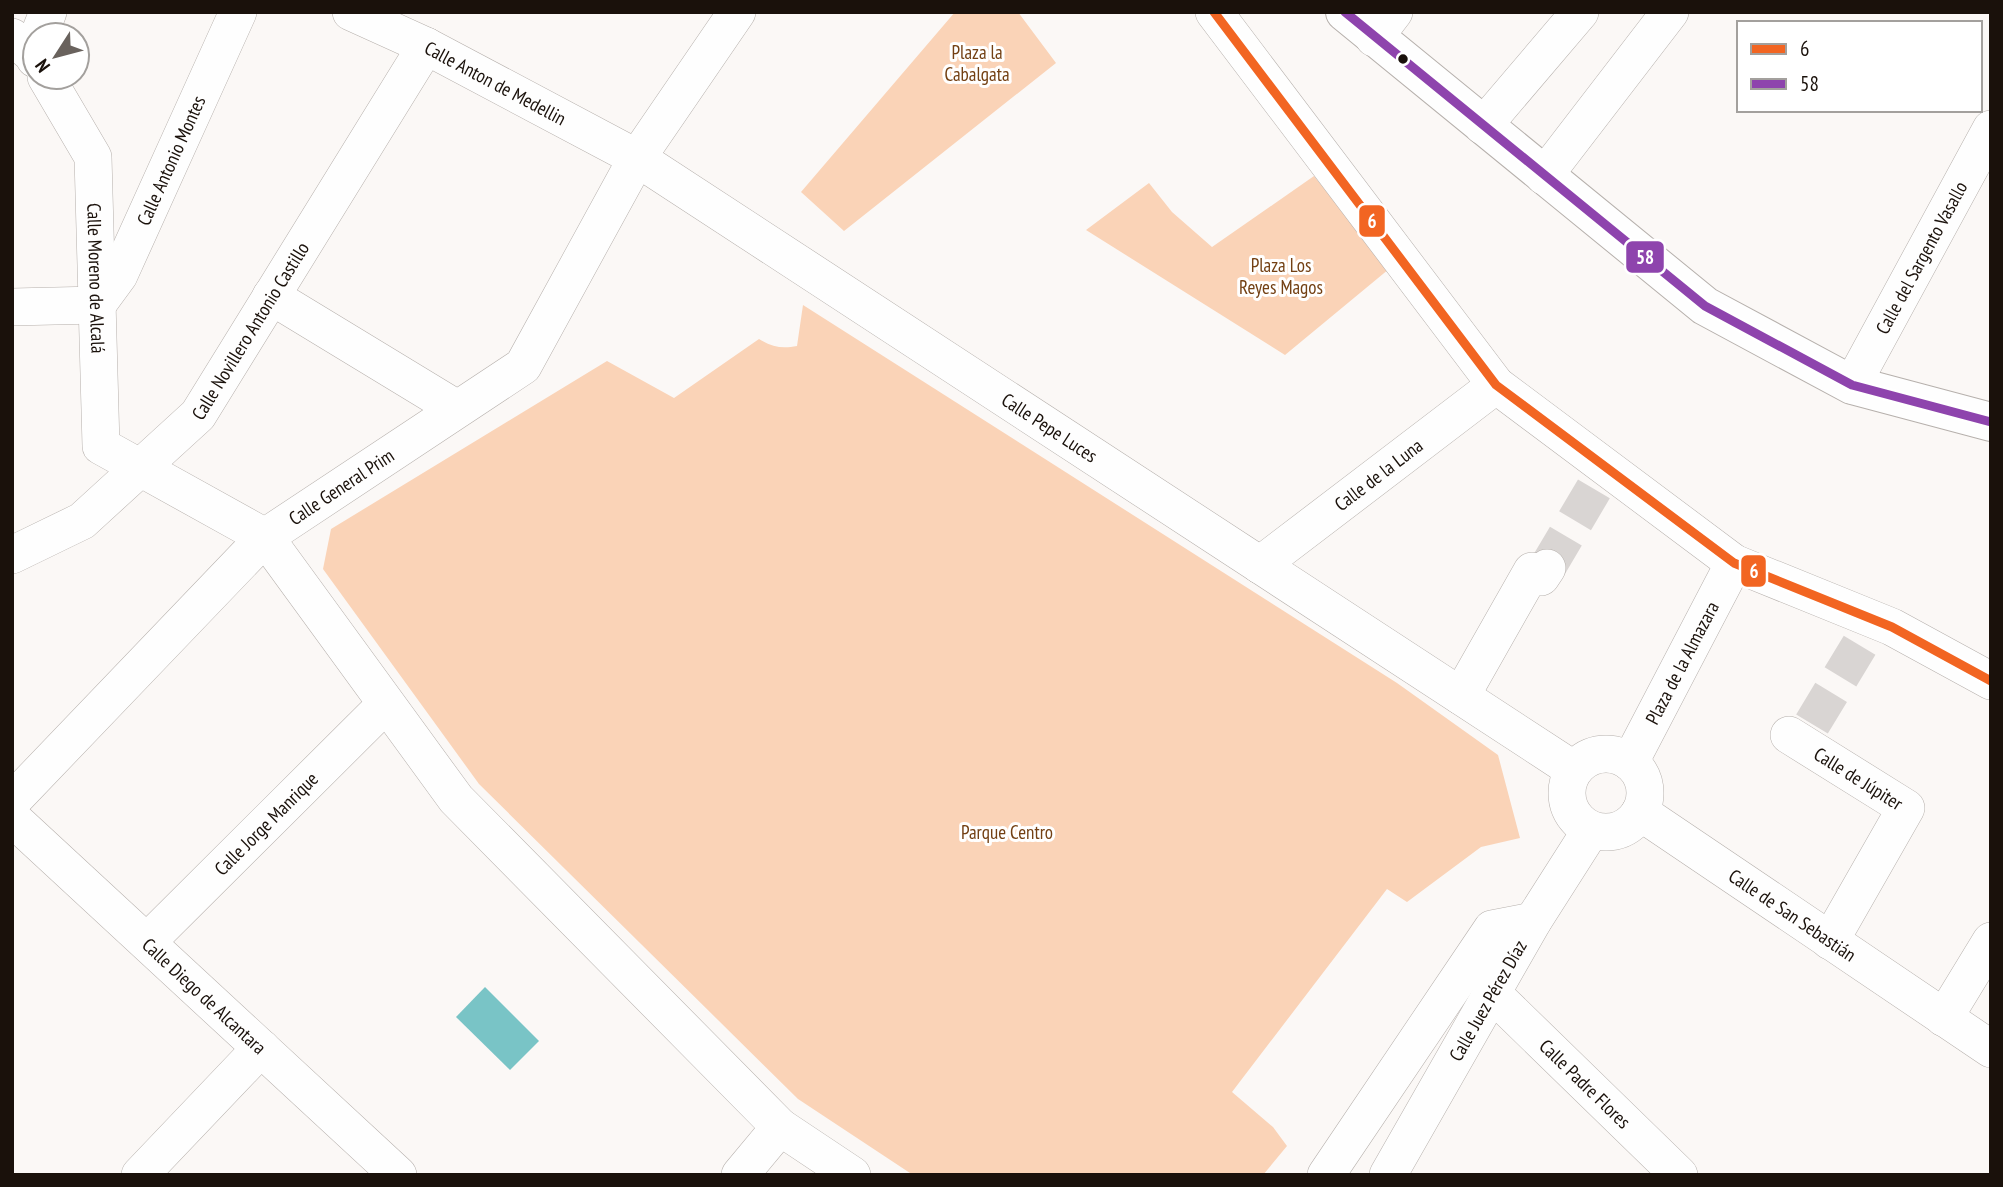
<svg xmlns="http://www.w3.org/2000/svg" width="2003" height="1187" viewBox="0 0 2003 1187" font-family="'PT Sans Narrow',sans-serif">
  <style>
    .green { fill: #fad3b7 }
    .water { fill: #79c4c6 }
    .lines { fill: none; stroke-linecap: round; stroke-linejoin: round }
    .minor-tunnel { stroke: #d9d5d3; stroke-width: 37; stroke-dasharray: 37 18; stroke-linecap: butt }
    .minor-casing { stroke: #b6b0ac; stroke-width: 38 }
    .major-casing { stroke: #b6b0ac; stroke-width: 40 }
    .minor { stroke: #fefefe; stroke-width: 37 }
    .major { stroke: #fefefe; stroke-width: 38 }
    .bus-1-casing { stroke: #fff; stroke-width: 14 }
    .bus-2-casing { stroke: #fff; stroke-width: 14 }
    .bus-1 { stroke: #f26522; stroke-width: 9 }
    .bus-2 { stroke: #8e44ad; stroke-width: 9 }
    .bus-dot { fill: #1a110b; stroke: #fff; stroke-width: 2.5 }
    .labels { text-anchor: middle; stroke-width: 6; stroke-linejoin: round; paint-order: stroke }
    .park-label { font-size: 19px; fill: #734013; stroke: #fff }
    .street-label { font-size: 19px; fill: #1a110b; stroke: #fff }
    .line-badge { stroke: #fff; stroke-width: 2.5 }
    .badge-label { font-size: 19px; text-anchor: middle; font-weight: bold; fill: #fff }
  </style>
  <rect width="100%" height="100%" fill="#fbf8f6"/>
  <path class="green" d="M955,12H1018L1056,63L844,231L801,192Z
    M1314,176L1389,269L1285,355L1086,230L1149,183L1172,212L1212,247Z
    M803,305L1397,683L1498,755L1520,838L1481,847L1407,902L1387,889L1232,1092L1273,1127L1287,1146L1263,1175H913L798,1099L479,784L323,569L331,529L607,361L674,398L759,339C772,347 782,349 797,346Z"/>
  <path class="water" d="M485,987L539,1041L510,1070L456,1017Z"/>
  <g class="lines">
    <path class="minor-tunnel" d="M1547,568L1598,482
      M1812,724L1864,638"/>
    <defs>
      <g id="minor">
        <path id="s1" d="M351,12L426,46L637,158L1574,770"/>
        <path d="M1214,12L1496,385L1734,563L1892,627L1991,681"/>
        <path d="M39,35L48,12"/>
        <path d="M12,37L32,54L35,59"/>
        <path d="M1374,38L1394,12"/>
        <path id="s2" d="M46,77L93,157L101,446L265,537L456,799L780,1127L852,1175"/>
        <path d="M1483,126L1580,12"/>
        <path d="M1544,176L1670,12"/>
        <path d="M271,296L457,409"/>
        <path id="s3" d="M12,307L97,305L119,275L238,12"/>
        <path id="s4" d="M1852,385L1991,129"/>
        <path id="s5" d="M12,555L82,521L198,415L426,46"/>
        <path id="s6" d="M1260,565L1496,385"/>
        <path d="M1461,696L1532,571L1541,577L1547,568"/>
        <path id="s7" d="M1789,735L1906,808L1830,941"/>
        <circle cx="1606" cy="793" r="39"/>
        <path id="s8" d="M1630,762L1734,563"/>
        <path id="s9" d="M12,801L265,537L523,366L637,158L737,12"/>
        <path id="s10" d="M1640,812L1991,1049"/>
        <path id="s11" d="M12,818L398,1175"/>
        <path id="s12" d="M147,942L386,704"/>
        <path id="s13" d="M1492,993L1679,1175"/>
        <path d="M1944,1018L1991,941"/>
        <path d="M140,1175L261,1048"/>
        <path d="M740,1175L780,1127"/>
        <path d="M1326,1175L1492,929L1533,921"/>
        <path id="s14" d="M1388,1175L1533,921L1591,830"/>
      </g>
      <path id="major" d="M1345,12L1705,306L1852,385L1991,422"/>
    </defs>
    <use href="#minor" class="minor-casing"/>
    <use href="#major" class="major-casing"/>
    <use href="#minor" class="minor"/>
    <use href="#major" class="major"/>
    <defs>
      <path id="bus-1" d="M1214,12L1496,385L1734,563L1892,627L1991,681"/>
      <path id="bus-2" d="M1345,12L1705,306L1852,385L1991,422"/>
    </defs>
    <use href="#bus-1" class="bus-1-casing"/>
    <use href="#bus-2" class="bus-2-casing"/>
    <use href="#bus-1" class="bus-1"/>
    <use href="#bus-2" class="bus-2"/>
  </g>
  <circle class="bus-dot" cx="1403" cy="59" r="6"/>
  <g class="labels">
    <g class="park-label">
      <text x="977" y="59">Plaza la<tspan x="977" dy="22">Cabalgata</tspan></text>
      <text x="1281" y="272">Plaza Los<tspan x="1281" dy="22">Reyes Magos</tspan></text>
      <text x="1007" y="839">Parque Centro</text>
    </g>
    <g class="street-label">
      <text dy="7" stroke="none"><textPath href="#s1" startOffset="161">Calle Anton de Medellin</textPath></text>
      <text dy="7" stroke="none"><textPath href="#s3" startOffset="248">Calle Antonio Montes</textPath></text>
      <text dy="7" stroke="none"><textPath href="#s4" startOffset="145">Calle del Sargento Vasallo</textPath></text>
      <text dy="7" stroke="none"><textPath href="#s2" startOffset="214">Calle Moreno de Alcalá</textPath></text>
      <text dy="7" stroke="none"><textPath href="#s5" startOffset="334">Calle Novillero Antonio Castillo</textPath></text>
      <text dy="7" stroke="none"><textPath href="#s1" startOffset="814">Calle Pepe Luces</textPath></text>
      <text dy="7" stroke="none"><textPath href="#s6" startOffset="149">Calle de la Luna</textPath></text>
      <text dy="7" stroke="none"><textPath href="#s9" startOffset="457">Calle General Prim</textPath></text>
      <text dy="7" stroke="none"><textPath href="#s8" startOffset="112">Plaza de la Almazara</textPath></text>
      <text dy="7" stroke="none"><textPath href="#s7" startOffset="82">Calle de Júpiter</textPath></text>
      <text dy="7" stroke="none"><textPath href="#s12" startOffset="168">Calle Jorge Manrique</textPath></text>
      <text dy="7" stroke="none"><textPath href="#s10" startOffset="184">Calle de San Sebastián</textPath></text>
      <text dy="7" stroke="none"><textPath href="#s11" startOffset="262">Calle Diego de Alcantara</textPath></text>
      <text dy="7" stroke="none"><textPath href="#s14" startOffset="201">Calle Juez Pérez Díaz</textPath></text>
      <text dy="7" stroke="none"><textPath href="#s13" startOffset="130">Calle Padre Flores</textPath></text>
    </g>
  </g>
  <g class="line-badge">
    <rect x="1358" y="204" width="28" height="34" rx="7" fill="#f26522"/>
    <rect x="1625" y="240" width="40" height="34" rx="7" fill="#8e44ad"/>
    <rect x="1740" y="554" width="27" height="34" rx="7" fill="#f26522"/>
  </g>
  <g class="badge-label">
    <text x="1372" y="228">6</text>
    <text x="1645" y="264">58</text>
    <text x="1754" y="578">6</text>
  </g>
  <rect width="2003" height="1187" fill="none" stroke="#1a110b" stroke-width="28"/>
  <rect x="1737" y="21" width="245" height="91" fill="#ffffff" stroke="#a3a09d" stroke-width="2"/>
  <rect x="1751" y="44" width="35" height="10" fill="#f26522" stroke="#a3a09d" stroke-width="2"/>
  <text x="1800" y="56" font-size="21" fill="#1a110b">6</text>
  <rect x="1751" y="79" width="35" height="10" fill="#8e44ad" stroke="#a3a09d" stroke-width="2"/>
  <text x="1800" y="91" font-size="21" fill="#1a110b">58</text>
  <g transform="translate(56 56) rotate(234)"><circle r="33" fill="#ffffff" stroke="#a3a09d" stroke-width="2"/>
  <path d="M0-5L12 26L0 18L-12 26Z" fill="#69625d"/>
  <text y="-10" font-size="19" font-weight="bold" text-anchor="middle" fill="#1a110b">N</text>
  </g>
</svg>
